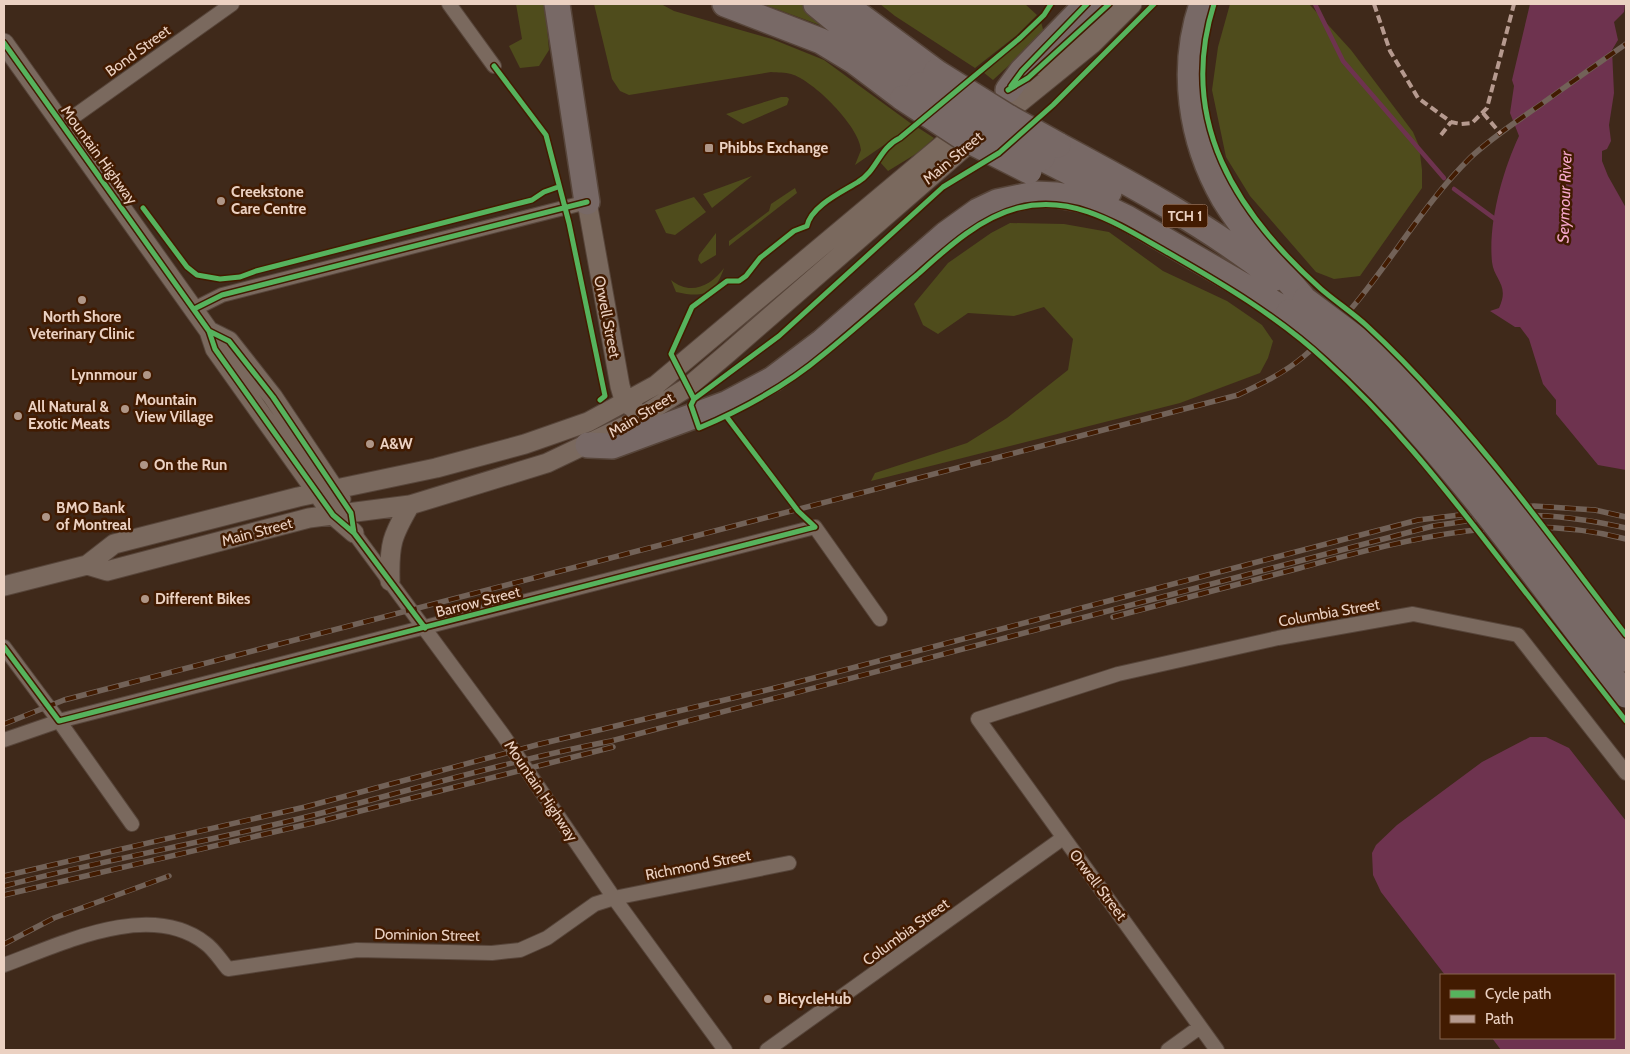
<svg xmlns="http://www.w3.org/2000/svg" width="1630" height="1054" viewBox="0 0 1630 1054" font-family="Cabin,sans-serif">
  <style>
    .green { fill: #4f4c1c }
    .water { fill: #6e334f }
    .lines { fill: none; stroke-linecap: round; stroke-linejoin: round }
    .stream { stroke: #6e334f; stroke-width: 4.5 }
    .street-casing { stroke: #57453a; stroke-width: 16 }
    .secondary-casing { stroke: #57453a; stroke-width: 21 }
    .highway-casing { stroke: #57453a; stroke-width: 28 }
    .street { stroke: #7a695e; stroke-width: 14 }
    .secondary { stroke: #7a695e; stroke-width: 19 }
    .highway { stroke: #786966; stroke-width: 25 }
    .rail-casing { stroke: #726258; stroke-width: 5.5 }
    .rail { stroke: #421b01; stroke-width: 4; stroke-dasharray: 11; stroke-linecap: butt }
    .highway-bridge-casing { stroke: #57453a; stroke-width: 28; stroke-linecap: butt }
    .highway-bridge { stroke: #786966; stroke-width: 25 }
    .quiet { stroke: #b69a8f; stroke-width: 4; stroke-dasharray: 8 4; stroke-linecap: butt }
    .cycleway-casing { stroke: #421b01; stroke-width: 8 }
    .cycleway { stroke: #56b35d; stroke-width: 5 }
    .poi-dot { fill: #af9687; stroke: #421b01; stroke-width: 2 }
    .labels { text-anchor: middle; stroke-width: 5; stroke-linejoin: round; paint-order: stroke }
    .shield { fill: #421b01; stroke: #b89a88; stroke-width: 1 }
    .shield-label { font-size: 14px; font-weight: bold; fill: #ebd1c2 }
    .street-label { font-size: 15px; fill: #ebd1c2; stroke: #421b01 }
    .poi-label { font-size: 15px; font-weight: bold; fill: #ebd1c2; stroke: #421b01; text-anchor: start }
    .water-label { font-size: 16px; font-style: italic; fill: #f6a8cc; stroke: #421b01 }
  </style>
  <rect width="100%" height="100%" fill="#3f291a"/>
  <path class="green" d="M516,4H545L549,50L539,66L520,68L509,46L522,39Z
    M594,4H661L674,11L772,39L824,60L913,125L855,165L861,150C860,127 813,80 791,74C785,72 778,73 771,72L629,95L620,91L612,79Z
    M763,4H807L833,30Z
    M880,4H1025L1037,15L1017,35L975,68L895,16Z
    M1230,4H1309L1351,50L1413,132L1419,146L1422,170V188L1360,276L1334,279L1316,272L1250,196L1226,157L1212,90L1218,47Z
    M1041,22L1044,33L993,80L983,72L1021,42Z
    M781,97H787L789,99L787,105L743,124L726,114Z
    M917,127L934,138L919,152L888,171L880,162L890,146Z
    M752,176L712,208L703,194Z
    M795,188L797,193L729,246V241L769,211L771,204Z
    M694,197L706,212L675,235L666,233L655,210Z
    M1010,223L1064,224L1109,232L1163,271L1227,301L1262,325L1273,341L1268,358L1260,373L1180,403L871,481L875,473L967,443L1007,418L1068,370L1073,339L1044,307L1014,316L968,313L938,334L923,325L914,304L948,263L991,233Z
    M716,233V255L701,264L698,260L699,255Z
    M724,268C715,295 703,298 676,292L671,280C690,296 711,286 724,268Z"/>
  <path class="water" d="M1530,4H1625L1624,12L1614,22L1618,40L1612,50L1614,93L1609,125L1611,141L1607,149L1602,151V161L1608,176L1626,208V470L1598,465L1556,414V400L1543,384L1529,339L1520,327H1515L1490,311L1499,308C1510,285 1494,280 1492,262C1488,222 1503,170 1519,136L1510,113L1514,86L1512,80Z
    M1530,737H1546L1569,748L1626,821V1050H1501L1492,1038H1614V975H1445L1381,892L1373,875L1372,853L1376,845L1397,825L1482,762Z"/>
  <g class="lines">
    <path class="stream" d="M1315,4L1343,61L1444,178
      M1454,189L1495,219"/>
    <defs>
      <path id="street" d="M449,4L494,66
        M62,125L232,4
        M194,309L222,295L587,202
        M354,533L503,735L614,898L725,1050
        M4,647L59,721L132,824
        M4,740L59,721L815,527L880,619
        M4,965C61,944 149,900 205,943C214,949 221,961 228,969L357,950L492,953L520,950L547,938L595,904L614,898L789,863
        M767,1050L1063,838
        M1168,1050L1200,1027
        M1217,1050L978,719L1118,674L1278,638L1413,614L1518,635L1626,773"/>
      <path id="secondary" d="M4,43L209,331L215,349L333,515L354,533
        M1042,66L1109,4
        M587,202L620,386L625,403L634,408
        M209,331L229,341L273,397L341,499
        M87,565L107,571L309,518L410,505L547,463L631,423L688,387L728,353L966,146L1093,43L1132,4
        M390,581C389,544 392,536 410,505
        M4,586L87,565L114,544L298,497L436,468L525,444L588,422L656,385L965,126"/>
      <path id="highway" d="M557,4L587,202
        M725,4L821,41L854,61L903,98
        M816,4L880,57L920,85
        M844,4L936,72
        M1202,4C1180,68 1190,140 1224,199C1246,235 1278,268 1305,300
        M1008,90L1022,71L1087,4
        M1058,145C1133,185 1207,225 1275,278
        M1042,158L1109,192
        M1077,194L1127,218L1289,312
        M588,445L612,446L726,404L773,379L822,342L946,234L978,211L997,202L1035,194L1057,195L1092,201"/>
    </defs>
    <use href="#street" class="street-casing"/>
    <use href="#secondary" class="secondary-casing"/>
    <use href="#highway" class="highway-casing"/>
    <use href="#street" class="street"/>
    <use href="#secondary" class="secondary"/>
    <use href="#highway" class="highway"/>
    <defs>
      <path id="rail" d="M1113,617C1175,601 1238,584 1300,568C1409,539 1513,510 1626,539
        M4,724L64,700L1238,395C1261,384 1284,373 1303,357C1371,302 1409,218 1470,158C1491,138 1516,122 1540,105C1568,85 1597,64 1626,44
        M4,876L305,807L540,744L779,687L1418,520L1534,506L1595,510L1626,517
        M4,886C104,860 206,842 306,817C408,791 508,761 611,741L1433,526C1456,523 1480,518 1503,516C1544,513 1586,519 1626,528
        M4,895L317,822L613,747
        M4,944L54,918L169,876"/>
    </defs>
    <use href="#rail" class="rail-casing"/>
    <use href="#rail" class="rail"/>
    <defs>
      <path id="highway-bridge" d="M936,72L1008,117L1058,145
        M920,85L998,134L1042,158
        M903,98L964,138L1029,171
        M1305,300L1357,339L1404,380L1492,483L1626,659
        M1289,312C1321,338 1355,364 1384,394C1473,487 1548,594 1626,695"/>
    </defs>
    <use href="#highway-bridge" class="highway-bridge-casing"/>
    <use href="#highway-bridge" class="highway-bridge"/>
    <path class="quiet" d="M1374,4L1390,51L1418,98L1451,122L1461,124L1472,123L1487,108L1514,4
      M1483,113L1501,134
      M1441,135L1451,122"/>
    <defs>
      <path id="cycleway" d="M1154,4L1053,105L999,153L943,187L779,336L694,399L691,405L699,428C744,409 786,386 824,354C856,328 886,301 917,275C946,249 979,218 1018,208C1074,194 1119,225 1165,251C1221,283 1279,317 1326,361C1388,417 1440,482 1491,548C1536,606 1581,663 1626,721
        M1214,4C1177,121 1236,213 1321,289C1336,302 1353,313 1367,326C1392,349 1416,374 1439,400C1506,474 1565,556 1626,635
        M4,43L209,331L215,349L333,515L354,533L425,628
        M494,66L546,135L569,223L605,396L600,400
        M1011,86L1022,71L1087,4
        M1008,90L1028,78L1109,4
        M143,208L187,267L197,275L220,279L240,277L256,271L532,200L544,192L558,187
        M194,309L222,295L587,202
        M209,331L229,341L273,397L351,513L354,533
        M694,399L671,354L692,307L727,281H739L746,276L760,258L794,231L807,226C811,206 842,192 858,182C877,171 879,148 900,138L1020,38L1044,15L1051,4
        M726,416L798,511L815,527
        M4,647L59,721L815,527"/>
    </defs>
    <use href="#cycleway" class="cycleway-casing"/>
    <use href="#cycleway" class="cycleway"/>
  </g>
  <g class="poi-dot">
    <rect x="704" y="143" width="10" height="10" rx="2.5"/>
    <circle cx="221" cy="201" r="5"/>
    <circle cx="82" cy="300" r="5"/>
    <circle cx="147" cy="375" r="5"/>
    <circle cx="125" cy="409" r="5"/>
    <circle cx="18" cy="416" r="5"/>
    <circle cx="370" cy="444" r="5"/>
    <circle cx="144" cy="465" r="5"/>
    <circle cx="46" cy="517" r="5"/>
    <circle cx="145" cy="599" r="5"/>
    <circle cx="768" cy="999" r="5"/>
  </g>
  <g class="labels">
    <rect class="shield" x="1162.5" y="204.5" width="45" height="23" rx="4"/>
    <g class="shield-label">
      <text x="1185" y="221">TCH 1</text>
    </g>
    <g class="street-label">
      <text transform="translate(138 51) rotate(-36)" y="5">Bond Street</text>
      <text transform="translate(99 155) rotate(54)" y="5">Mountain Highway</text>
      <text transform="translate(953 158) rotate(-40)" y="5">Main Street</text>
      <text transform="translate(607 317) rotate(79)" y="5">Orwell Street</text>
      <text transform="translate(641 415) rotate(-31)" y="5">Main Street</text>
      <text transform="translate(257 532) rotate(-15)" y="5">Main Street</text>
      <text transform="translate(478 602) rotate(-14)" y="5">Barrow Street</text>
      <text transform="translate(1329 613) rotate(-10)" y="5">Columbia Street</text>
      <text transform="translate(541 791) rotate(56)" y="5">Mountain Highway</text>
      <text transform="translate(698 865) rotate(-11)" y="5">Richmond Street</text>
      <text transform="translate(1098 885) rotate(53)" y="5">Orwell Street</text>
      <text transform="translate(906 932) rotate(-36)" y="5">Columbia Street</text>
      <text transform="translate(427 935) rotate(1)" y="5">Dominion Street</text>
    </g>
    <g class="poi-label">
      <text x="719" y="153">Phibbs Exchange</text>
      <text x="231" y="197">Creekstone<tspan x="231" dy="17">Care Centre</tspan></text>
      <text x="82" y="322" text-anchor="middle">North Shore<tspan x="82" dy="17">Veterinary Clinic</tspan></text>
      <text x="137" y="380" text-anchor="end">Lynnmour</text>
      <text x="135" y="405">Mountain<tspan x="135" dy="17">View Village</tspan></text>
      <text x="28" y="412">All Natural &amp;<tspan x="28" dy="17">Exotic Meats</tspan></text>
      <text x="380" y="449">A&amp;W</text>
      <text x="154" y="470">On the Run</text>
      <text x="56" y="513">BMO Bank<tspan x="56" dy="17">of Montreal</tspan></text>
      <text x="155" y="604">Different Bikes</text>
      <text x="778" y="1004">BicycleHub</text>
    </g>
    <g class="water-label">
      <text transform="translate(1564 197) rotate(-88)" y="6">Seymour River</text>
    </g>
  </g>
  <rect width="1630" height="1054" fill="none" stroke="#ebd1c2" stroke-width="10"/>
  <rect x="1440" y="974" width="175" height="65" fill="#421b01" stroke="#86644e"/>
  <rect x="1450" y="990" width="25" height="8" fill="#56b35d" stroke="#86644e"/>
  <text x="1485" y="999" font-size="15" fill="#ebd1c2">Cycle path</text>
  <rect x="1450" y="1015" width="25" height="8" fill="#b69a8f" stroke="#86644e"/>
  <text x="1485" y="1024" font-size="15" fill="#ebd1c2">Path</text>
</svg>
